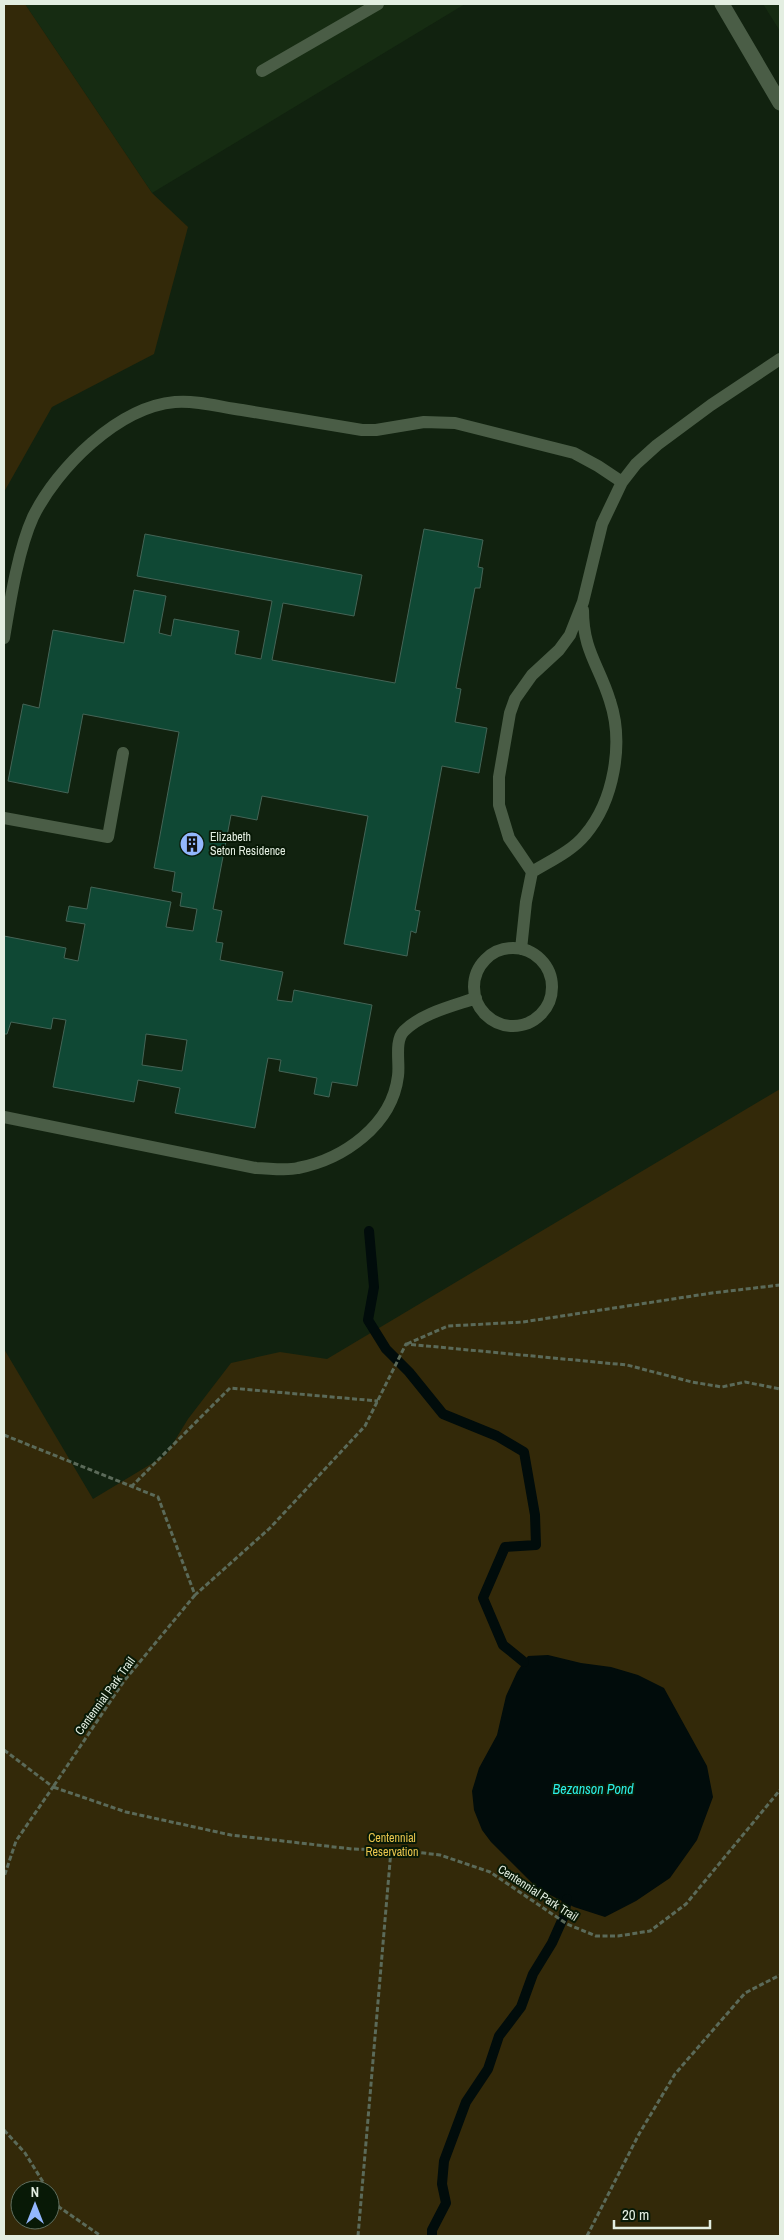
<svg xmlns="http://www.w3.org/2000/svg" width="784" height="2240" viewBox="0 0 784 2240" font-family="'Archivo Narrow',sans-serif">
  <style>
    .built { fill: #162c12 }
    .green { fill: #332909; fill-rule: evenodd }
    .water { fill: #010c0b }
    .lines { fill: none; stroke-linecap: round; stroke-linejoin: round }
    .stream { stroke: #010c0b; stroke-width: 10 }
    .building { fill: #0f4834; stroke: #446456; fill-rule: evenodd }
    .path { stroke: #5b6a59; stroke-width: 3; stroke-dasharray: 5 2.5; stroke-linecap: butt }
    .lane { stroke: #4a5d46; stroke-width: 12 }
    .secondary { stroke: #4a5d46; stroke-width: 15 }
    .labels { text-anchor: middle; stroke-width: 4; stroke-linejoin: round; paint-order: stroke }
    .poi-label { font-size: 12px; fill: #e3eee1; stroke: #081906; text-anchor: start }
    .street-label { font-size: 12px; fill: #e3eee1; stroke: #081906 }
    .park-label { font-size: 12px; fill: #ebc64d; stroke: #081906 }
    .water-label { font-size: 14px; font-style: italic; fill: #2beee5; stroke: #081906 }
  </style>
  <rect width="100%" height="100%" fill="#11220f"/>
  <path class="built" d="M25,4H465L152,193Z
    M763,4H780V31Z"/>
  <path class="green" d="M4,4H25L152,193L188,227L154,354L52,407L4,492Z
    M780,1089V2236H4V1349L93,1499L166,1455L188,1419L231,1363L280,1352L327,1359ZM20,2190H50V2220H20Z"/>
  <path class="water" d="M548,1655L581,1663L611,1667L638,1675L664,1688L707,1766L713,1797L697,1840L670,1878L636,1901L605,1917L574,1907L538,1889L491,1842L482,1830L474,1810L472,1791L479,1768L497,1735L506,1696L517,1672L528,1656Z"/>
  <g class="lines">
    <path class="stream" d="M369,1231L374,1287L368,1320L386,1349L409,1372L443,1414L497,1436L524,1452L535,1515L536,1545L505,1547L483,1598L503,1645L524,1662
      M432,2236V2230L446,2203L442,2184L444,2161L466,2102L488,2069L499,2036L521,2007L533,1974L552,1943L564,1916L567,1899"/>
  </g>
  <path class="building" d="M424,529L483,540L478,567L483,568L480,588H475L456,688L461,689L455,722L487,728L479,773L442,766L415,910L420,911L416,933L411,931L407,956L344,944L368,816L262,796L257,820L231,815L213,909L222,911L216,942L223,943L220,960L283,972L277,1000L292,1002L294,990L372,1005L357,1086L332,1082L329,1097L314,1094L317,1078L279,1071L281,1060L268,1058L255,1128L175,1113L180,1088L138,1080L134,1102L53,1087L66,1020L53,1018L51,1029L11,1022L7,1034H4V936L66,948L64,958L78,961L85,924L66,921L69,906L87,909L91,887L171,902L166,927L193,931L197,909L180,906L182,893L172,891L175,872L154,868L179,732L83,714L68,793L8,781L23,704L39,708L53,630L124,643L134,590L166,596L159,633L171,636L174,619L239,631L235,654L261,659L272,601L137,576L145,534L362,575L354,616L283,603L272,660L395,683ZM146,1034L187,1040L182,1071L142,1065Z"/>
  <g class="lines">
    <path class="path" d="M407,1344L448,1326L523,1322L712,1293L780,1285
      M4,1435L158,1497L195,1595L270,1528L365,1426L406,1344L627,1365L692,1382L722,1387L745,1382L780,1389
      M131,1487L230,1388L378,1401
      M195,1595L124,1681L53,1787L126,1812L231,1835L352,1849L398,1850L440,1855L490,1872L567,1924L596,1936H618L650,1931L686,1904L780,1790
      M4,1750L53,1787L16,1841L4,1877
      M4,2130L25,2153L48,2190
      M50,2193L59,2207L101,2236
      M358,2236L391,1850
      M587,2236L639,2134L675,2074L745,1993L780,1975"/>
    <path class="lane" d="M262,71L378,4
      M4,638C10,602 18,550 33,517C57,468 118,407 175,402C197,400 220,407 242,410C282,417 322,423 362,430H376L424,422L455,423L574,453L598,466L622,482
      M4,818L108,837L123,753
      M532,872C550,861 572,851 585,835C614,801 624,743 610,701C599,665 583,651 583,610
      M474 987a39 39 0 1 1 78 0a39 39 0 1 1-78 0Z
      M521,949L526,902L532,872L509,838L499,805V777L510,713L515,699L532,675L559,650L570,635L583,602L602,524L622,482L636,464L657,445L711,405L780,359
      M4,1117L256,1168C269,1168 285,1171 298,1168C344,1159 392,1125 398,1076C400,1063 394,1041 404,1031C422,1013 453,1006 476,998"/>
    <path class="secondary" d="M722,4L780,103"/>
  </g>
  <defs>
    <symbol id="building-disc" viewBox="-11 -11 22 22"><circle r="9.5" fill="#93b7fd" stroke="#081906"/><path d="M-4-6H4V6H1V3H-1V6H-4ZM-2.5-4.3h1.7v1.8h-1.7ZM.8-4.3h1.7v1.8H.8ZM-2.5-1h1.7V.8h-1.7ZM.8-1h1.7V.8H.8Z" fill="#111"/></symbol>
  </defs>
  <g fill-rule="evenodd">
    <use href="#building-disc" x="178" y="830" width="28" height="28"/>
  </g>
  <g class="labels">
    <g class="poi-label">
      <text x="210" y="841">Elizabeth<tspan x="210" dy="14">Seton Residence</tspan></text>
    </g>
    <g class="street-label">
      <text transform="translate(105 1696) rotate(-54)" y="4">Centennial Park Trail</text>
      <text transform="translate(538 1893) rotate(33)" y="4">Centennial Park Trail</text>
    </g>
    <g class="park-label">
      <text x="392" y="1842">Centennial<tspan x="392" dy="14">Reservation</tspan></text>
    </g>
    <g class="water-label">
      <text x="593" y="1794">Bezanson Pond</text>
    </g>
  </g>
  <rect width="784" height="2240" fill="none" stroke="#e3eee1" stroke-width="10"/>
  <g transform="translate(35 2205)"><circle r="24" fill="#081906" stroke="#606e5e"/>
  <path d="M0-4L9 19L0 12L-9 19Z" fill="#93b7fd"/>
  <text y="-8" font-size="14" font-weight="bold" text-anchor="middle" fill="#e3eee1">N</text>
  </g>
  <path d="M614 2220v8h96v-8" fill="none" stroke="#e3eee1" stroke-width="2.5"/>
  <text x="622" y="2220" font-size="15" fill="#e3eee1" stroke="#081906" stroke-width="4" paint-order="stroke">20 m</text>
</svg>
